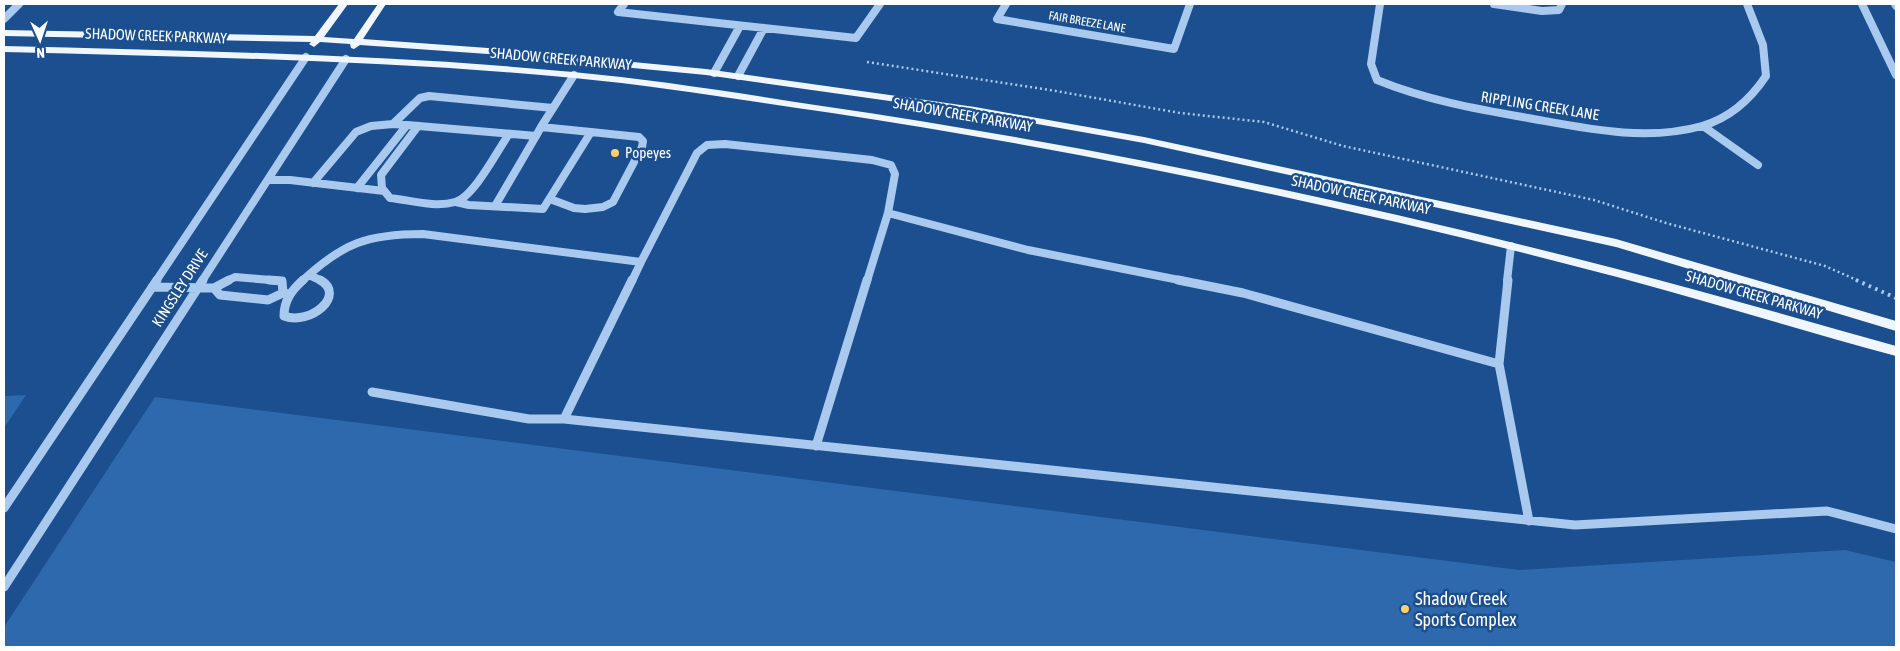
<svg xmlns="http://www.w3.org/2000/svg" width="1900" height="651" viewBox="0 0 1900 651" font-family="'Asap Condensed',sans-serif">
  <style>
    .green { fill: #2e69ad }
    .lines { fill: none; stroke-linecap: round; stroke-linejoin: round }
    .path-far1 { stroke: #a9c9ee; stroke-width: 2.5; stroke-dasharray: 2 3; stroke-linecap: butt }
    .path { stroke: #a9c9ee; stroke-width: 4; stroke-dasharray: 2.5 4.5; stroke-linecap: butt }
    .minor-far1 { stroke: #a9c9ee; stroke-width: 8 }
    .minor { stroke: #a9c9ee; stroke-width: 9 }
    .major { fill: #f0f6ff; fill-rule: evenodd }
    .poi-dot { fill: #ffd166; stroke: #1b4f8f; stroke-width: 2 }
    .labels { text-anchor: middle; stroke-width: 5; stroke-linejoin: round; paint-order: stroke }
    .far-street-label { font-size: 12px; fill: #fff; stroke: #1b4f8f }
    .street-label { font-size: 15px; fill: #fff; stroke: #1b4f8f }
    .poi-label { font-size: 15px; fill: #fff; stroke: #1b4f8f; text-anchor: start }
    .near-poi-label { font-size: 18px; fill: #fff; stroke: #1b4f8f; text-anchor: start }
  </style>
  <rect width="100%" height="100%" fill="#1b4f8f"/>
  <path class="green" d="M26,395L4,428V396Z
    M155,397L1519,570L1845,550L1896,562V647H4V627Z"/>
  <g class="lines">
    <path class="path-far1" d="M867,62L1056,91L1180,113L1264,122L1343,146L1594,200L1666,223L1825,266L1859,281"/>
    <path class="path" d="M1856,280L1896,298"/>
    <path class="minor-far1" d="M624,4L618,12L856,38L880,4
      M1006,4L997,19L1174,49L1190,4
      M1380,4L1371,64L1377,80C1426,100 1476,109 1528,118C1584,128 1645,142 1702,126C1730,118 1750,100 1766,76L1763,45L1747,4
      M1494,4L1542,11L1559,10L1562,4
      M1862,4L1896,75
      M1895,4L1896,6
      M4,19L19,4
      M714,73L740,26
      M738,76L764,28
      M407,125L393,124L420,98L429,96L553,108
      M418,126L381,175L382,188L390,198C410,200 435,208 455,202C474,197 497,151 509,134
      M1703,126L1758,165
      M268,180H290L384,191
      M313,183L356,132L371,126L393,124
      M357,188L407,125L536,136L541,127
      M550,199L574,208L585,209L603,207L613,202L642,147L643,141L639,137L591,132
      M456,202L469,205L543,209L591,132L541,127L574,75
      M495,206L536,136
      M641,262L697,153L707,145L725,144L872,160L891,165L895,174L888,213L1028,250L1184,281
      M309,275L322,281
      M156,281L306,57
      M202,281L346,59
      M227,281L235,277L282,281
      M302,281C343,243 367,234 423,234L641,262L632,281
      M867,281L888,213
      M1507,281L1511,246"/>
    <path class="minor" d="M269,280L282,281L283,293
      M303,280C292,290 284,300 284,316C310,326 347,295 320,280
      M632,280L564,419L1575,525L1827,511L1896,529
      M1178,280L1243,293L1499,364
      M1508,280L1499,364L1529,521
      M152,287L214,288L229,280
      M214,288L220,295L268,300L283,293L288,294
      M372,392L529,419H564
      M816,446L867,280
      M4,508L157,280
      M4,587L203,280"/>
    <path class="major" d="M339,4H348L324,37L354,39L378,4H386L363,39L488,48L706,69L975,107L1144,137L1616,239L1896,321V331L1616,247L1144,143L975,113L706,75L488,54L360,45L354,49L351,48L350,44L320,42L314,47L309,44L311,42L4,36V30L315,36Z
      M4,46C194,51 384,54 573,72C657,80 739,93 822,106C1090,145 1355,201 1617,269C1710,293 1803,320 1896,346V356C1803,331 1711,302 1617,277C1359,209 1096,153 832,113C746,101 660,86 574,78C384,60 194,57 4,52Z"/>
  </g>
  <g class="poi-dot">
    <circle cx="615" cy="153" r="5"/>
    <circle cx="1405" cy="609" r="5"/>
  </g>
  <g class="labels">
    <g class="far-street-label">
      <text transform="translate(1087 22) rotate(10)" y="4">FAIR BREEZE LANE</text>
    </g>
    <g class="street-label">
      <text transform="translate(156 36) rotate(2)" y="5">SHADOW CREEK PARKWAY</text>
      <text transform="translate(561 59) rotate(5)" y="5">SHADOW CREEK PARKWAY</text>
      <text transform="translate(1540 106) rotate(9)" y="5">RIPPLING CREEK LANE</text>
      <text transform="translate(963 115) rotate(10)" y="5">SHADOW CREEK PARKWAY</text>
      <text transform="translate(1361 195) rotate(12)" y="5">SHADOW CREEK PARKWAY</text>
      <text transform="translate(180 288) rotate(-57)" y="5">KINGSLEY DRIVE</text>
      <text transform="translate(1754 295) rotate(16)" y="5">SHADOW CREEK PARKWAY</text>
    </g>
    <g class="poi-label">
      <text x="625" y="158">Popeyes</text>
    </g>
    <g class="near-poi-label">
      <text x="1415" y="605">Shadow Creek<tspan x="1415" dy="21">Sports Complex</tspan></text>
    </g>
  </g>
  <rect width="1900" height="651" fill="none" stroke="#ffffff" stroke-width="10"/>
  <g transform="translate(40 40) rotate(177)" stroke="#1b4f8f" stroke-width="4" paint-order="stroke">
  <path d="M0-4L9 19L0 12L-9 19Z" fill="#ffffff"/>
  <text y="-8" font-size="14" font-weight="bold" text-anchor="middle" fill="#ffffff">N</text>
  </g>
</svg>
